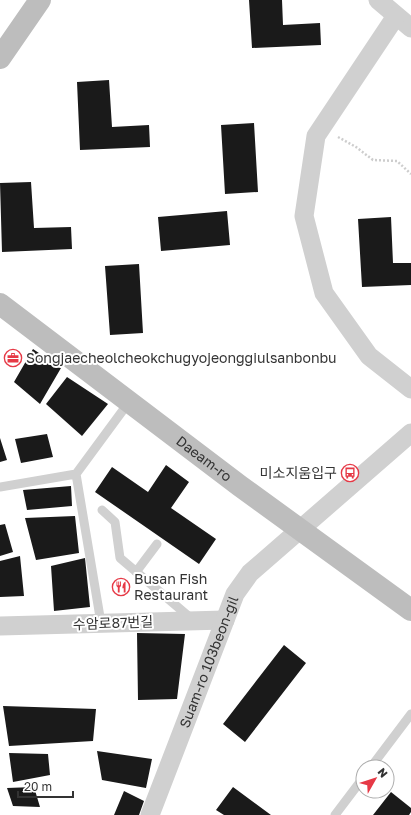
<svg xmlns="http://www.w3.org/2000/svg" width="411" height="815" viewBox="0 0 411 815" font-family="'Golos Text','Noto Sans KR',sans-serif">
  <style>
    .building { fill: #1a1a1a }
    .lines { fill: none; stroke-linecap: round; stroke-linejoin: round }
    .path { stroke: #cdcdcd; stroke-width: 2.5; stroke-dasharray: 2 2; stroke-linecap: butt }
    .lane { stroke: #d0d0d0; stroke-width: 9 }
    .street { stroke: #d0d0d0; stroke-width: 19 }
    .secondary { stroke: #bdbdbd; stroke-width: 22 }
    .labels { text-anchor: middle; stroke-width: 4; stroke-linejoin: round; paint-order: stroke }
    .poi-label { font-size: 14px; fill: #333; stroke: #fff; text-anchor: start }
    .street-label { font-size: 14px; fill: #333; stroke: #fff }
  </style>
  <rect width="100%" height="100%" fill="#fff"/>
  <path class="building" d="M249,0H282L283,25L320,23L321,45L252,48Z
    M109,80L112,127L149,125L150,147L80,150L77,82Z
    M254,123L258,192L225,194L221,125Z
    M31,182L34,228L71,227L72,249L2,252L0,183Z
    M227,211L230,245L161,251L158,217Z
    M391,217L393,263H411V285L362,287L358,219Z
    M139,264L143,333L110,335L105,266Z
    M33,349L61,368L40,404L14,382Z
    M67,377L108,404L82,436L46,404Z
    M47,434L53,457L21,463L15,439Z
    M0,438L7,460L0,462Z
    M166,465L189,482L171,508L216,539L199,564L95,492L112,467L148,492Z
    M71,486L72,506L27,510L23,490Z
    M75,516L79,553L36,560L25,518Z
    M5,524L13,552L0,556V525Z
    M20,556L24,596L0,597V561Z
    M85,558L90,607L54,611L51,566Z
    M137,633L185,634L177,699L138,700Z
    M284,645L306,663L245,742L223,724Z
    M3,706L96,709L93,741L9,746Z
    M97,751L152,759L146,788L102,780Z
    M9,753L48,754L50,775L13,782Z
    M34,787L40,807L13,806L7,788Z
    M233,787L271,815H224L216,810Z
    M124,791L144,801L139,815H114Z
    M391,792L411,808V812L409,815H373Z"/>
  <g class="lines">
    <path class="path" d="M338,137L356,147L373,160L397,161L411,174"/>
    <path class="lane" d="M76,474L101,623
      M0,487L76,474L129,402
      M102,510L115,522L120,558L193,620
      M136,572L157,544
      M371,767L411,714
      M335,815L363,778"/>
    <g class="street">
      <path d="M378,0L411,28"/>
      <path d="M396,16L316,136L304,216L324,293L369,356L411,389"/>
      <path d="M0,626L225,620"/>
      <path id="s1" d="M150,815L235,594L250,573L411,433"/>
    </g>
    <g class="secondary">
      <path d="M0,58L40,0"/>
      <path id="s2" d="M0,304L240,486L411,610"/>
    </g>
  </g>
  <defs>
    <symbol id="office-ring" viewBox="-11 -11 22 22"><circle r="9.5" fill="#fff" stroke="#e63946" stroke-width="1.5"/><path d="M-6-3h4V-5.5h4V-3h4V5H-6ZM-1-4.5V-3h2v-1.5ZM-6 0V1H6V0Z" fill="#e63946"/></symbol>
    <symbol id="bus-ring" viewBox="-11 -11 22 22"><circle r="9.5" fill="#fff" stroke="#e63946" stroke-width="1.5"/><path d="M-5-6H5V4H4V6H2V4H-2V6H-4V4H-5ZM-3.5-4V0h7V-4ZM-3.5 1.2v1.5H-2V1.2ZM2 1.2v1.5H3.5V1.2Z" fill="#e63946"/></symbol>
    <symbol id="restaurant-ring" viewBox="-11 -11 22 22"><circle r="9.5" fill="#fff" stroke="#e63946" stroke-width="1.5"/><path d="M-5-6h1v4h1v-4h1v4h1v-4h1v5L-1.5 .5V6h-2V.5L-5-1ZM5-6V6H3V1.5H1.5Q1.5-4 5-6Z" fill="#e63946"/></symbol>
  </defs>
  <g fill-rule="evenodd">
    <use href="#office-ring" x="3" y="348" width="20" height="20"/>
    <use href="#bus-ring" x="340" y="463" width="20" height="20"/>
    <use href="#restaurant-ring" x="111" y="577" width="20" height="20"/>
  </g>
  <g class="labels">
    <g class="poi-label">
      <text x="26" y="363">Songjaecheolcheokchugyojeonggiulsanbonbu</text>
      <text x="337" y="478" text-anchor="end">미소지움입구</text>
      <text x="134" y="584">Busan Fish<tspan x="134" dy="16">Restaurant</tspan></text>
    </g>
    <g class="street-label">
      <text dy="5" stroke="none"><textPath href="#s2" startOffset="256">Daeam-ro</textPath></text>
      <text transform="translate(113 623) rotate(-2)" y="5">수암로87번길</text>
      <text dy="5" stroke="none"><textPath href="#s1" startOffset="164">Suam-ro 103beon-gil</textPath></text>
    </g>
  </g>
  <g transform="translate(375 779) rotate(51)"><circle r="19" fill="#ffffff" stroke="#adadad"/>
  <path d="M0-3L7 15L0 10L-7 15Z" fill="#e63946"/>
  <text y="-6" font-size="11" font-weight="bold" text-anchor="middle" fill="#333333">N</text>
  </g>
  <path d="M18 791v6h55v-6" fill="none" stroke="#333333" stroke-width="2"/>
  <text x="24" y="791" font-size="12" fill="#333333" stroke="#ffffff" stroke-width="3" paint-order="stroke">20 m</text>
</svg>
